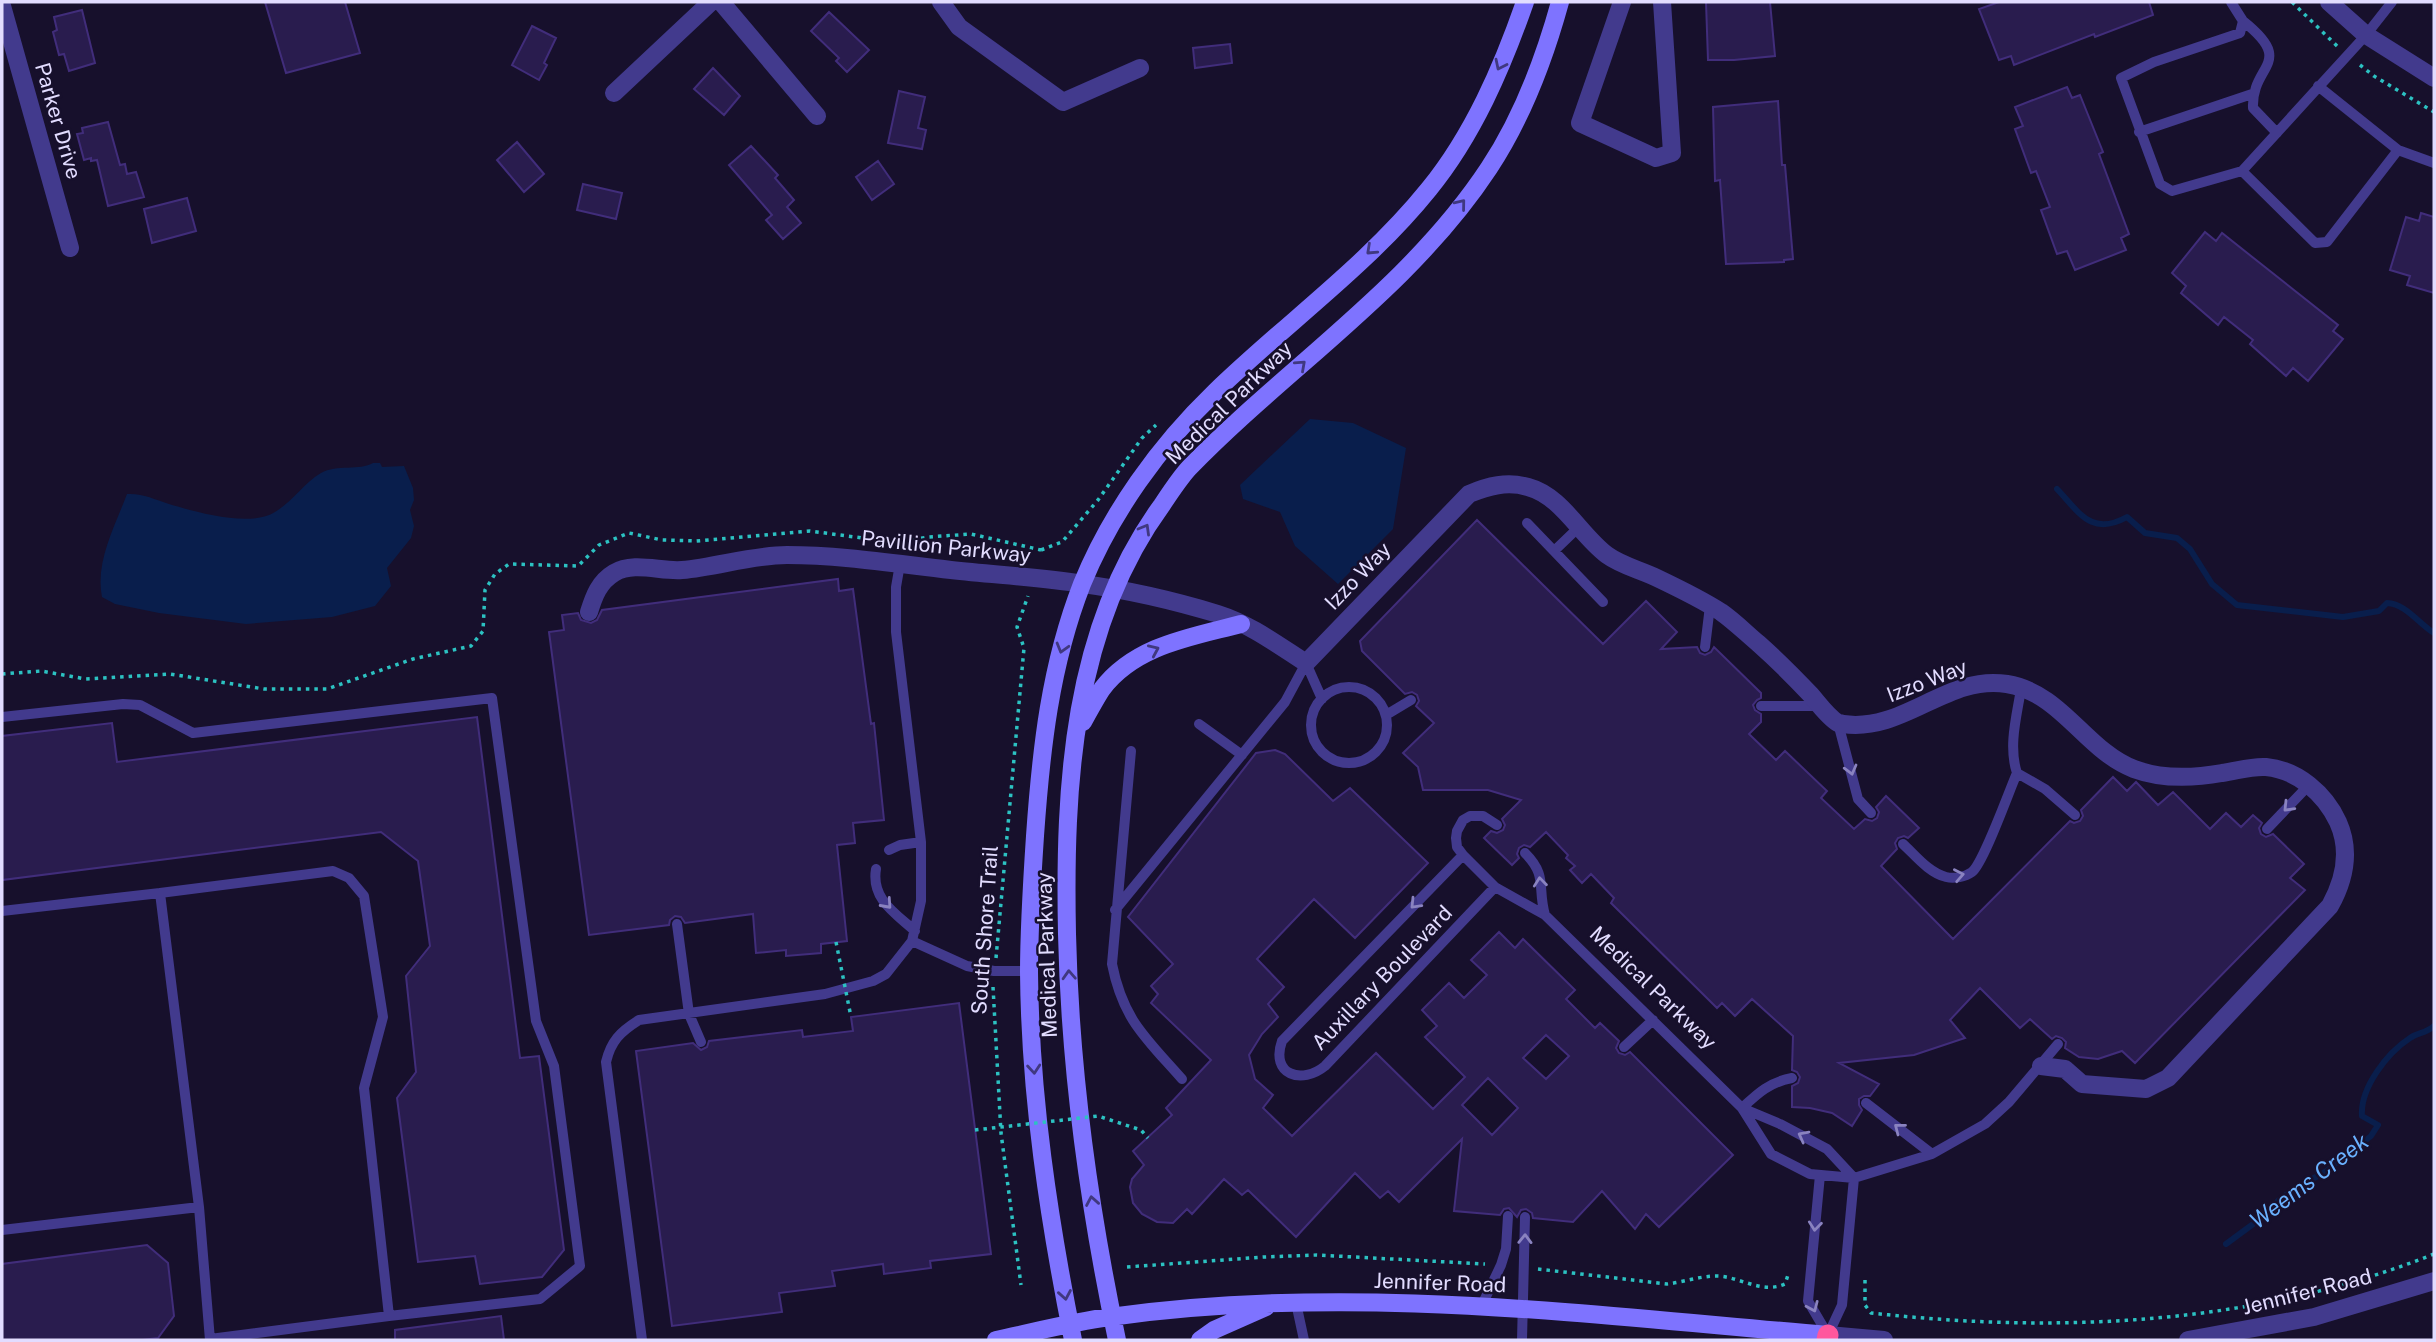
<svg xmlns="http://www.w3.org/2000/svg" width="2436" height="1342" viewBox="0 0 2436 1342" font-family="'Public Sans',sans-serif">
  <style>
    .water { fill: #091e4c }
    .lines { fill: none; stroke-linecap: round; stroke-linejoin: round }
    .stream { stroke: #091e4c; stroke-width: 6 }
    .building { fill: #291c4e; stroke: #412d7b; stroke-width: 2; fill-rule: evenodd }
    .path { stroke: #2cc2c2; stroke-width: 3.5; stroke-dasharray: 3.5 5; stroke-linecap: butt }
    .service { stroke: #423a8d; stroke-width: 10 }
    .minor { stroke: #423a8d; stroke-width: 18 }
    .tertiary { stroke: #423a8d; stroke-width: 18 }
    .secondary { stroke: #7e73ff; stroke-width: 18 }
    .motorway { stroke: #ff579d; stroke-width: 21 }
    .path-bridge { stroke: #2cc2c2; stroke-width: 3.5; stroke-dasharray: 3.5 5; stroke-linecap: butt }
    .oneway { stroke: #403880 }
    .oneway2 { stroke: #8a83c0 }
    .labels { text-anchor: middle; stroke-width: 5; stroke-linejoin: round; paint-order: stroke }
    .street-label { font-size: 21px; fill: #e2dcff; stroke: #17102c }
    .water-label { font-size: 23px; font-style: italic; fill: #6ab1ff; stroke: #17102c }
  </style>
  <rect width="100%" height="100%" fill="#17102c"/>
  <path class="water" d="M1310,419L1353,423L1406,448L1393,529L1338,584L1295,546L1280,512L1243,499L1240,485Z
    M373,463H380L382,467L404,466L413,488L414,500L410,510L414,526L411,538L387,568L391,586L375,606L332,617L246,624L159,613L115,604L102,597C95,562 115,526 127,494C142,493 154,499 169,504C196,512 250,528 275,512C292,502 304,483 321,473C337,464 360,471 373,463Z"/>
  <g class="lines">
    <path class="stream" d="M2057,489C2079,512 2091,537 2127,517L2145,533L2177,538L2190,549L2212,584L2237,605L2343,617L2379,611L2387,603C2406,604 2419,624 2434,633
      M2226,1244L2264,1216L2278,1201L2294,1189L2325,1172L2343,1158L2371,1136L2378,1125L2362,1116C2360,1088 2387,1053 2410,1038C2418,1032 2425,1034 2434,1026"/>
  </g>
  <path class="building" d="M265,2H345L360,53L286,73Z
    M1706,2H1770L1775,56L1734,60H1708Z
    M1999,2H2149L2153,15L2095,37L2094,34L2014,65L2011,56L1999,60L1979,9Z
    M82,10L95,63L69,71L64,54L59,55L53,32L57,30L54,17Z
    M829,12L869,50L847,72L836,61L839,58L811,31Z
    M532,26L556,38L544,63L547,65L539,80L512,65Z
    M1230,44L1232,63L1195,68L1193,48Z
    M713,68L740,96L724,115L694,89Z
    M2067,87L2072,98L2080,95L2103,152L2099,154L2129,234L2121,238L2126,250L2075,270L2067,251L2057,254L2041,210L2050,207L2036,171L2031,173L2015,129L2023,126L2015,107Z
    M899,91L925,97L918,128L926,130L922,149L888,143Z
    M1778,101L1782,165H1785L1793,259L1784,260V262L1726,264L1720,180L1715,181L1713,107Z
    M108,122L120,165L125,164L127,174L136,172L144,197L108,206L97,160L91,161V158L84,160L77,134L83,133L82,128Z
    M517,142L544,174L524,192L497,160Z
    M751,146L778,175L775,178L794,200L787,207L801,223L783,239L766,220L772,215L729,165Z
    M878,161L894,184L872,200L856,177Z
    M583,184L622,193L616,219L577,210Z
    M187,198L196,231L152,243L144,209Z
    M2421,213L2434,217V293L2407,285L2410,276L2390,270L2406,217L2419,221Z
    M2205,232L2216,241L2222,233L2338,325L2333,331L2343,339L2308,381L2293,368L2286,376L2250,344L2253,340L2224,317L2218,325L2181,293L2186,286L2172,273Z
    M1477,520L1603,644L1646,601L1677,632L1661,649L1697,647L1700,653L1705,655L1711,652L1714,647L1761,693V698L1757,700L1753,705L1755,710L1761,714V722L1749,734L1776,760L1785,751L1827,791L1821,798L1854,829L1865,819L1872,821L1877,818L1879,812L1876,807L1886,796L1919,828L1908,838L1904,836L1898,838L1895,843L1897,849L1881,866L1953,939L2070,821L2074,823L2080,821L2083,816L2081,810L2113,777L2127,791L2136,782L2158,805L2173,792L2210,829L2226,813L2241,827L2253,815L2262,823L2259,828L2261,834L2266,837L2273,834L2304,864L2290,878L2305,890L2135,1063L2122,1051L2098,1059L2079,1057L2065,1048L2066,1042L2062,1038L2056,1036L2052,1039L2030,1019L2020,1028L1980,988L1950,1020L1965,1038L1914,1055L1839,1063L1879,1084L1870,1096H1864L1859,1099V1105L1862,1110L1852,1126L1832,1113L1810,1108L1792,1107V1086L1798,1083L1800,1077L1797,1072L1792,1070L1793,1036L1752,999L1735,1016L1722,1003L1717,1008L1611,903L1614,898L1591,874L1582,883L1570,870L1575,866L1566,858L1568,855L1546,832L1530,847L1524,845L1519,848L1517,854L1519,858L1512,865L1484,838L1491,831L1497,833L1503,830L1505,825L1502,819L1521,800L1488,790H1423L1418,767L1403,753L1434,723L1416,706L1419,701L1417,695L1412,692L1405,694L1362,651L1360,641Z
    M838,579L839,591L853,589L871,724L874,723L884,820L853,823L855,843L837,845L847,941L821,944V953L786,956V950L756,953L753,914L685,923L681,917L675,916L670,920L669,925L589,935L549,632L564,630L562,615L578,613L581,620L591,623L597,620L602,610Z
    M477,717L520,1058L539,1056L564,1250L542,1277L480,1284L475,1256L418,1262L397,1098L416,1072L406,976L430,946L418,861L381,832L2,880V736L112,723L117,762Z
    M1275,750L1285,754L1333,801L1350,788L1428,863L1355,938L1314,899L1257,959L1284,987L1268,1004L1278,1017L1262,1034L1249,1055L1255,1079L1273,1095L1263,1108L1292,1136L1376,1053L1433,1109L1465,1077L1425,1037L1437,1026L1422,1010L1449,983L1464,998L1487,975L1471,960L1499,932L1515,948L1523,939L1575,990L1566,999L1595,1028L1600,1023L1619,1041L1616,1048L1619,1053L1625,1055L1630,1052L1733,1155L1659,1227L1646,1214L1635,1229L1602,1191L1573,1222L1533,1218L1532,1213L1526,1209L1521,1210L1517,1217L1509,1208L1504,1209L1500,1215L1454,1211L1462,1139L1399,1202L1388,1191L1380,1198L1355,1173L1296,1237L1248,1190L1242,1195L1224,1179L1192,1214L1187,1209L1173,1223L1157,1222L1142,1214L1133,1203L1130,1187L1132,1179L1144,1165L1133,1151L1172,1115L1166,1108L1211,1060L1151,1003L1158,994L1151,986L1173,964L1128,917L1256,753ZM1546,1035L1569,1056L1546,1079L1523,1058ZM1488,1078L1518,1108L1492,1135L1462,1105Z
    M959,1003L991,1254L930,1261L931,1268L884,1274L883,1264L832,1271L835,1286L779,1293L782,1312L672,1326L636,1051L693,1043L701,1050L707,1047L709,1041L802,1030L803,1037L853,1031L851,1017Z
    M147,1245L168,1263L174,1316L158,1338L142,1340H2V1264Z
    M501,1316L504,1340H395V1330Z"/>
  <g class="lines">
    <path class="path" d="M2292,2L2338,47
      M2360,65L2374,76L2434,112
      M896,543L928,537L971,534L1041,550
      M1041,550L1062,542L1098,500L1142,438L1156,425
      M2,674L41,671L86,679L170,674L264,689H327L413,659L471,646L483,631L485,590L495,574L509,564L578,566L599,545L629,533L662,540L696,541L810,531L885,541
      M996,958L1024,648L1017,627L1028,596
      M993,987L1001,1133L1021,1285
      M1127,1267L1263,1257L1317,1255L1485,1264
      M1538,1269L1667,1284C1686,1282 1708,1273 1726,1277C1746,1281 1765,1293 1785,1284L1788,1275
      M1865,1280V1305L1871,1313C2060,1334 2256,1325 2434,1254"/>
    <path class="service" d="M2231,2L2243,21L2240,33L2154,62L2121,78L2160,184L2172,191L2242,171L2366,35L2392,2
      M2243,21C2297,64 2251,64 2253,108L2277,133
      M2318,86L2398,150
      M2139,132L2252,94
      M2242,171L2315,243L2327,242L2398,150L2434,163
      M1527,523L1603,602
      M1554,551L1579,527
      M1705,647L1710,606
      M1306,663L1322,699
      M1311 725a38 38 0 1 1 76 0a38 38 0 1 1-76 0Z
      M2021,689C2017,715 2008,746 2017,773L2045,789L2075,815
      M1761,706H1821
      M1386,715L1411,700
      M2,717L123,704L140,705L193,733L492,698L536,1021L554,1066L580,1266L540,1299L389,1316
      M1838,723L1858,799L1871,813
      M1199,724L1242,755
      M1131,751L1112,964C1123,1020 1146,1038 1182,1079
      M1497,825L1483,816H1470L1463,820L1457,831L1456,838L1457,847L1463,855L1495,887L1545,915L1742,1108L1771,1154L1810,1174L1854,1178L1932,1154L1985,1124L2009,1102L2058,1044
      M2267,829L2309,785
      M1903,844C1915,855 1929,873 1946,877C1954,879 1965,877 1972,872C1984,862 2009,791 2017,773
      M889,850L900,845L921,842
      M1525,853C1548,876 1537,887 1545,915
      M1463,855L1282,1041C1270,1075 1302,1085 1325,1066L1495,887
      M876,869C871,899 895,913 915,931
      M1115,910L1285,702L1306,663
      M2,911L160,893
      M677,924L689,1014L701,1042
      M912,941L967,966L994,971H1029
      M1624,1047L1653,1020
      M1866,1103L1932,1154
      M1742,1108L1780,1124L1827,1149L1854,1178L1842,1305L1828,1335
      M1742,1108C1758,1093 1770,1082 1792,1078
      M1820,1175L1808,1301L1828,1335
      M2,1230L199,1207
      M1296,1303L1304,1340
      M1481,1307L1501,1265L1506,1249L1508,1216
      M210,1339L389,1316L364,1088L383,1017L364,896L349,878L333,871L160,893L199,1207L210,1340
      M642,1340L606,1062C611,1041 620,1032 639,1020L825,994L873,981L886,974L912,941L921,901V842L896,632V587L900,564
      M1522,1340L1525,1217"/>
    <path class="minor" d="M721,2L817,116
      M941,2L959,27L1063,102L1140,68
      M1622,2L1580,123L1656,158L1672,153L1662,2
      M2,6L70,248
      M614,93L711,2
      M589,612C594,596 599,582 614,573C634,561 661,572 682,570C717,567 752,555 787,555C842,555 897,564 951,570C995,575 1040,577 1083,584C1128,590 1175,601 1218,614C1250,624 1278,645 1306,663L1469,494C1488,486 1507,481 1528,487C1562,496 1580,535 1607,555C1622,566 1641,570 1657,578C1678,588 1701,599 1721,612C1734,621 1747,634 1759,644C1777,660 1794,677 1811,695C1818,703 1828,717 1838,723C1839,723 1841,723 1843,724C1904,733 1947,674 2007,684C2062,693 2085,750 2134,769C2161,779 2194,778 2222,773C2237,771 2251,766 2266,767C2298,770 2325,794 2338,822C2351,851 2345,879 2330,906L2168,1078L2146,1089L2082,1084L2065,1069L2041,1066"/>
    <path class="tertiary" d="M2329,2L2366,35L2434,78
      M1828,1335L1884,1340
      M2188,1340L2314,1317L2434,1281"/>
    <path class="secondary" d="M1083,722C1089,711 1095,700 1102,689C1135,645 1192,637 1241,624
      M996,1340C1034,1332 1072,1322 1110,1317C1348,1283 1590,1315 1828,1335
      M1073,1340C1049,1220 1030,1096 1029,972C1029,927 1032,881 1035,836C1041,750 1050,666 1082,584C1111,513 1159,446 1215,392C1285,324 1367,266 1429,189C1473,135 1502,68 1525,2
      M1117,1340C1089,1207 1070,1071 1067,934C1064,787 1072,628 1162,505C1170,493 1179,479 1189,468C1287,367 1410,288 1489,168C1522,118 1544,60 1560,2
      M1200,1340L1214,1330L1266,1307"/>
    <path class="motorway" d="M1827,1340L1828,1335"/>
    <path class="path-bridge" d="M836,942L851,1017
      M975,1130L1098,1116L1141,1130L1148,1138"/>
  </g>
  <defs><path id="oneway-chevron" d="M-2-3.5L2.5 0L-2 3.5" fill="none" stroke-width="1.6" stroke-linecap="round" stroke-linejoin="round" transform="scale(1.75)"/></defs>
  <g class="oneway">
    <use href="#oneway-chevron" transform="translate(1500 65) rotate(116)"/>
    <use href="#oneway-chevron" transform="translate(1461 204) rotate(-51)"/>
    <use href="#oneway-chevron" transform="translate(1371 250) rotate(137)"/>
    <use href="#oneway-chevron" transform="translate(1301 365) rotate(-42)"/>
    <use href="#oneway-chevron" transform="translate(1145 529) rotate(-60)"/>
    <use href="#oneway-chevron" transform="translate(1062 648) rotate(106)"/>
    <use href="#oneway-chevron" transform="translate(1154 650) rotate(-24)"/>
    <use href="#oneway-chevron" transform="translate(1069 975) rotate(-93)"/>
    <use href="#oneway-chevron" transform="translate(1034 1069) rotate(85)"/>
    <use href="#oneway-chevron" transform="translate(1092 1201) rotate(-100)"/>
    <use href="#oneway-chevron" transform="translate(1065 1295) rotate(80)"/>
  </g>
  <g class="oneway2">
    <use href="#oneway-chevron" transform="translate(1851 770) rotate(75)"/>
    <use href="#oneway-chevron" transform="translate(2288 807) rotate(134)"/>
    <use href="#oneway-chevron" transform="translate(1959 875) rotate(-11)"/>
    <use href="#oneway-chevron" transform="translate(1540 882) rotate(-96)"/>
    <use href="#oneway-chevron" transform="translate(887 904) rotate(48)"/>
    <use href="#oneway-chevron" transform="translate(1415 904) rotate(134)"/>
    <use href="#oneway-chevron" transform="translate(1899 1128) rotate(-142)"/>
    <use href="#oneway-chevron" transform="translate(1803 1136) rotate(-152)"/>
    <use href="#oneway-chevron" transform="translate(1815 1226) rotate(96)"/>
    <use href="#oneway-chevron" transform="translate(1525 1239) rotate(-89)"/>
    <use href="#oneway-chevron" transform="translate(1813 1307) rotate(66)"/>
  </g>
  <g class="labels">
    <g class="street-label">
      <text transform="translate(58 121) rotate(74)" y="7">Parker Drive</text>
      <text transform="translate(1229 403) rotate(-44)" y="7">Medical Parkway</text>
      <text transform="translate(946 547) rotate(6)" y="7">Pavillion Parkway</text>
      <text transform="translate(1358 576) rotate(-46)" y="7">Izzo Way</text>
      <text transform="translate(1927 681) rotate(-21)" y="7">Izzo Way</text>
      <text transform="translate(985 930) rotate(-86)" y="7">South Shore Trail</text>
      <text transform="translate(1047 955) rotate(-92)" y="7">Medical Parkway</text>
      <text transform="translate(1382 978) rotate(-46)" y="7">Auxillary Boulevard</text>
      <text transform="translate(1653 988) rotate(44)" y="7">Medical Parkway</text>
      <text transform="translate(1440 1283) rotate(2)" y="7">Jennifer Road</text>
      <text transform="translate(2307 1292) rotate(-14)" y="7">Jennifer Road</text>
    </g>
    <g class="water-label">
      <text transform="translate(2309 1181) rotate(-37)" y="8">Weems Creek</text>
    </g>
  </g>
  <rect width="2436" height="1342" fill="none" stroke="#e2dcff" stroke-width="7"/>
</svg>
